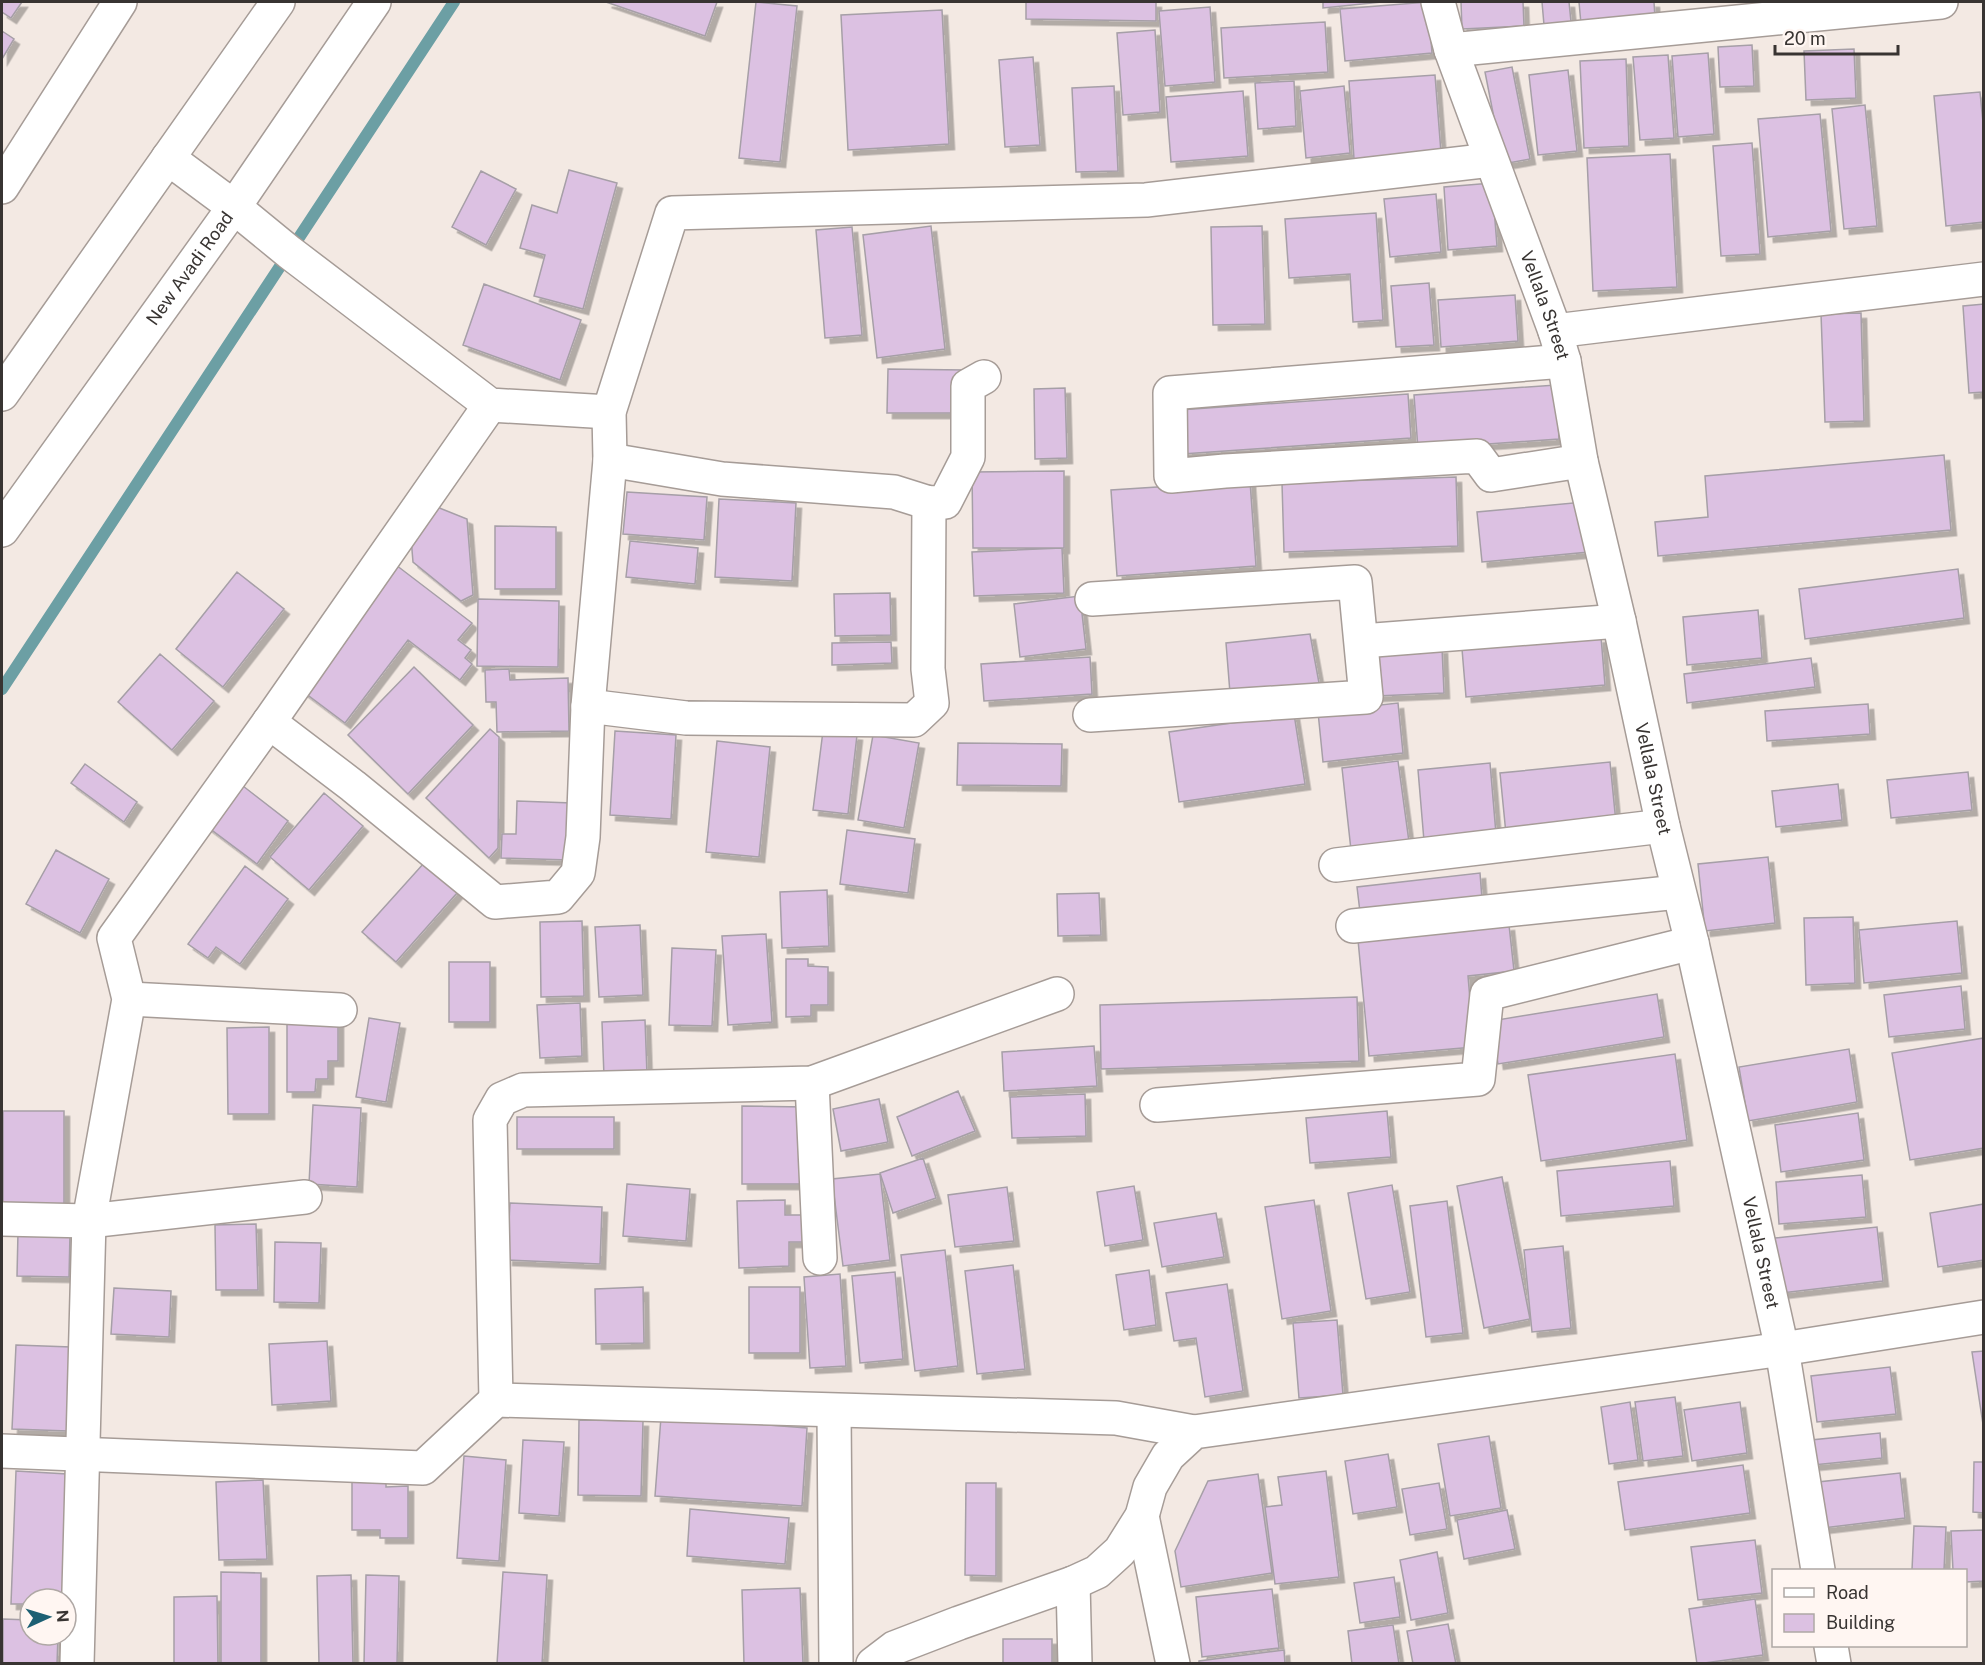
<svg xmlns="http://www.w3.org/2000/svg" width="1985" height="1665" viewBox="0 0 1985 1665" font-family="'Public Sans',sans-serif">
  <style>
    .lines { fill: none; stroke-linecap: round; stroke-linejoin: round }
    .stream { stroke: #6c9fa4; stroke-width: 12 }
    .building { fill: #dcc1e2; stroke: #a69fa7; stroke-width: 1.5; filter: url(#shadow) }
    .minor-casing { stroke: #a69c97; stroke-width: 36 }
    .major-casing { stroke: #a69c97; stroke-width: 36 }
    .minor { stroke: #fff; stroke-width: 33 }
    .major { stroke: #fff; stroke-width: 33 }
    .labels { text-anchor: middle; stroke-width: 6; stroke-linejoin: round; paint-order: stroke }
    .street-label { font-size: 18px; fill: #383432; stroke: #fff6f2 }
  </style>
  <defs>
    <filter id="shadow"><feDropShadow dx="5.5" dy="5.5" stdDeviation="0" flood-color="#0004"/></filter>
  </defs>
  <rect width="100%" height="100%" fill="#f3e9e3"/>
  <g class="lines">
    <path class="stream" d="M2,689L454,2"/>
  </g>
  <path class="building" d="M2,2H22L11,18L2,12Z
    M606,2H717L705,36Z
    M756,2L797,6L780,162L739,158Z
    M1026,2H1156V21L1026,19Z
    M1323,2H1382L1323,8Z
    M1428,2L1432,53L1345,61L1340,9Z
    M1461,2H1523L1524,26L1462,29Z
    M1542,2H1569L1571,22L1544,25Z
    M1579,2H1654L1655,18L1581,24Z
    M1210,7L1215,82L1165,86L1159,11Z
    M942,10L949,144L848,150L841,15Z
    M1325,22L1328,72L1224,78L1221,28Z
    M1155,30L1160,112L1123,115L1117,33Z
    M2,31L14,39L2,59Z
    M1752,45L1754,86L1720,87L1718,47Z
    M1854,49L1856,98L1806,100L1804,51Z
    M1708,53L1714,134L1678,137L1672,56Z
    M1668,55L1674,138L1640,140L1633,57Z
    M1033,57L1040,145L1005,147L999,60Z
    M1626,59L1629,146L1584,148L1580,61Z
    M1512,67L1530,159L1503,164L1485,72Z
    M1568,70L1577,151L1538,155L1529,75Z
    M1435,75L1441,153L1354,159L1349,81Z
    M1294,81L1296,126L1258,129L1255,83Z
    M1114,86L1118,171L1076,172L1072,88Z
    M1344,86L1350,153L1306,158L1300,91Z
    M1243,91L1248,156L1171,162L1166,97Z
    M1980,92L1984,133V222L1946,226L1934,96Z
    M1865,105L1877,226L1844,229L1832,109Z
    M1820,114L1831,231L1768,237L1758,119Z
    M1752,143L1760,254L1721,256L1713,146Z
    M1670,154L1677,287L1593,291L1587,158Z
    M569,170L617,183L583,309L534,296L545,255L520,248L532,205L557,213Z
    M481,171L516,189L486,245L452,227Z
    M1492,183L1497,246L1448,250L1444,187Z
    M1436,194L1441,252L1390,257L1384,199Z
    M1376,213L1383,320L1353,322L1350,274L1289,278L1285,219Z
    M931,226L945,349L877,358L863,235Z
    M1262,226L1265,324L1213,325L1211,227Z
    M852,227L862,335L825,338L816,230Z
    M1429,283L1434,345L1396,347L1391,286Z
    M484,284L581,320L560,380L463,345Z
    M1515,295L1518,341L1441,347L1438,300Z
    M1984,304V392L1969,393L1963,306Z
    M1861,313L1864,421L1825,422L1821,314Z
    M888,369L964,370V413H887Z
    M1556,385L1559,439L1418,449L1414,395Z
    M1065,388L1067,458L1035,459L1034,389Z
    M1408,394L1411,438L1182,454L1179,410Z
    M1944,455L1951,530L1658,556L1655,522L1708,517L1705,476Z
    M1064,471V548H973L972,472Z
    M1456,477L1458,546L1284,552L1282,483Z
    M1250,481L1256,566L1117,576L1111,490Z
    M627,492L707,497L704,540L623,534Z
    M719,499L796,503L792,581L715,577Z
    M1584,502L1589,552L1482,562L1477,512Z
    M432,505L467,519L473,595L461,601L413,562L411,538Z
    M495,526L556,527V589H495Z
    M630,541L698,548L695,584L626,577Z
    M1062,548L1064,593L974,596L972,552Z
    M396,565L472,623L458,640L471,650L465,658L472,664L460,680L408,640L345,723L301,690Z
    M1958,569L1964,618L1805,639L1799,589Z
    M237,572L284,609L223,687L176,649Z
    M890,593L891,635L835,636L834,594Z
    M1080,596L1086,649L1020,657L1014,604Z
    M478,599L559,601L558,667L477,666Z
    M1758,610L1762,658L1687,665L1683,617Z
    M1310,634L1319,683L1230,693L1226,643Z
    M1601,637L1605,685L1466,697L1462,649Z
    M891,642L892,663L832,665V643Z
    M1442,648L1444,693L1376,696L1374,652Z
    M160,654L214,701L172,750L118,702Z
    M1090,657L1092,694L984,701L981,664Z
    M1811,658L1815,687L1687,703L1684,674Z
    M414,667L473,725L408,794L348,735Z
    M509,669L510,680L568,678L569,731L497,732L496,702H486L485,670Z
    M1398,703L1403,753L1323,762L1318,712Z
    M1868,704L1870,734L1767,741L1765,711Z
    M1294,714L1305,784L1179,802L1169,732Z
    M490,729L499,737L498,848L489,858L426,798Z
    M615,731L676,735L671,819L610,815Z
    M823,731L857,735L848,814L813,810Z
    M873,735L919,743L904,828L858,820Z
    M717,741L770,747L759,857L706,852Z
    M958,743L1062,744L1061,786L957,785Z
    M1398,761L1409,842L1351,850L1342,768Z
    M1610,762L1616,823L1506,834L1500,773Z
    M1490,763L1496,834L1424,841L1418,770Z
    M85,764L137,802L124,822L71,783Z
    M1968,772L1972,810L1891,818L1887,780Z
    M234,779L288,821L257,864L201,822Z
    M1838,784L1842,820L1776,827L1772,791Z
    M324,793L363,826L309,890L270,857Z
    M517,801L572,803L570,860L501,858L502,834H516Z
    M847,830L915,839L908,893L840,884Z
    M56,850L109,879L80,933L26,904Z
    M1768,857L1775,923L1705,931L1698,864Z
    M424,863L457,893L396,962L362,932Z
    M245,866L288,899L240,964L216,947L208,958L188,944Z
    M1480,873L1482,899L1360,912L1357,887Z
    M827,890L829,946L782,948L780,892Z
    M1099,893L1101,935L1058,936L1057,894Z
    M1853,917L1855,983L1806,985L1804,918Z
    M582,921L584,996L541,997L540,922Z
    M1957,921L1962,973L1864,983L1859,930Z
    M640,925L643,995L599,997L595,927Z
    M1509,925L1514,971L1468,976L1474,1047L1369,1056L1358,940Z
    M766,934L772,1022L728,1025L722,936Z
    M672,948L716,950L712,1026L669,1025Z
    M786,959H808V966L828,967V1005H811V1016L786,1017Z
    M449,962H490V1022H449Z
    M1961,986L1965,1029L1889,1037L1884,995Z
    M1657,994L1664,1037L1498,1064L1491,1021Z
    M1357,997L1359,1061L1101,1069L1100,1005Z
    M580,1003L582,1056L540,1058L537,1005Z
    M369,1018L400,1023L386,1102L356,1097Z
    M287,1019L338,1020V1061H328V1079H316L315,1092H287Z
    M645,1020L647,1075L604,1077L602,1022Z
    M269,1027V1114H228L227,1028Z
    M1984,1038V1148L1910,1160L1892,1053Z
    M1094,1046L1097,1086L1004,1091L1002,1052Z
    M1849,1049L1857,1102L1748,1121L1739,1067Z
    M1675,1054L1687,1140L1541,1161L1528,1075Z
    M958,1091L975,1131L912,1156L897,1117Z
    M1085,1094L1086,1136L1012,1138L1010,1097Z
    M879,1099L888,1142L841,1151L833,1109Z
    M313,1105L361,1108L357,1187L309,1184Z
    M742,1106L806,1107V1184H742Z
    M3,1111H64V1212L3,1213Z
    M1387,1111L1391,1157L1310,1163L1306,1118Z
    M1858,1113L1864,1160L1781,1172L1775,1125Z
    M517,1117H614V1149H517Z
    M923,1158L936,1198L893,1213L880,1173Z
    M1670,1161L1674,1206L1561,1216L1557,1171Z
    M880,1174L890,1260L843,1266L832,1179Z
    M1862,1175L1866,1217L1779,1224L1776,1182Z
    M1502,1177L1530,1319L1484,1328L1457,1186Z
    M627,1184L690,1189L686,1241L623,1236Z
    M1392,1185L1410,1292L1366,1299L1348,1193Z
    M1134,1186L1143,1240L1105,1246L1097,1192Z
    M1007,1187L1014,1241L955,1247L948,1195Z
    M785,1200V1215H802L803,1242H789V1266L739,1268L737,1201Z
    M1314,1200L1331,1311L1282,1319L1265,1207Z
    M1447,1201L1463,1333L1426,1337L1410,1206Z
    M510,1203L602,1207L600,1264L507,1260Z
    M1984,1204V1260L1938,1267L1930,1213Z
    M1216,1213L1224,1257L1162,1267L1154,1223Z
    M256,1224L258,1290H216L215,1225Z
    M1877,1227L1883,1281L1773,1294L1766,1239Z
    M18,1232L70,1234L69,1277L17,1276Z
    M275,1242L321,1243L319,1303L274,1302Z
    M1563,1246L1571,1328L1532,1332L1524,1250Z
    M945,1250L958,1366L915,1371L901,1255Z
    M1013,1265L1025,1369L977,1374L965,1271Z
    M1149,1270L1156,1325L1124,1330L1116,1275Z
    M895,1272L903,1359L860,1363L852,1276Z
    M840,1274L846,1366L810,1368L804,1277Z
    M1227,1284L1243,1391L1205,1397L1196,1338L1174,1341L1166,1293Z
    M643,1287L644,1343L596,1344L595,1289Z
    M749,1287H800V1353H749Z
    M114,1288L171,1291L169,1337L111,1334Z
    M1337,1320L1343,1395L1299,1398L1293,1323Z
    M327,1341L331,1401L272,1405L269,1344Z
    M16,1345L71,1347L68,1431L12,1429Z
    M1984,1351V1431L1972,1352Z
    M1890,1367L1896,1414L1817,1422L1811,1376Z
    M1675,1397L1683,1456L1643,1461L1635,1402Z
    M1630,1402L1638,1460L1609,1464L1601,1407Z
    M1740,1402L1747,1453L1692,1461L1684,1410Z
    M661,1417L807,1428L802,1506L655,1496Z
    M579,1420L643,1421L641,1496L578,1495Z
    M1880,1433L1882,1458L1813,1465L1811,1440Z
    M1489,1436L1501,1508L1450,1516L1438,1444Z
    M523,1440L564,1442L559,1516L519,1513Z
    M1388,1454L1397,1507L1353,1514L1345,1461Z
    M464,1456L506,1460L499,1561L457,1558Z
    M1974,1462H1984V1513L1973,1512Z
    M1743,1465L1750,1513L1625,1530L1618,1482Z
    M16,1471L67,1474L63,1599H30V1604H11Z
    M1326,1471L1339,1577L1275,1584L1265,1507L1282,1505L1278,1477Z
    M1900,1473L1905,1518L1823,1528L1818,1482Z
    M1258,1474L1272,1573L1181,1587L1175,1551L1208,1481Z
    M263,1480L267,1559L219,1560L216,1482Z
    M352,1482L386,1483V1487L408,1486V1538H380V1530H352Z
    M966,1483H996V1576L965,1575Z
    M1439,1483L1447,1529L1410,1535L1402,1489Z
    M690,1509L789,1518L785,1564L687,1556Z
    M1507,1510L1515,1549L1464,1559L1457,1520Z
    M1914,1526L1946,1527L1944,1570H1912Z
    M1984,1530V1581L1966,1582V1570H1953L1951,1531Z
    M1755,1540L1762,1593L1698,1600L1691,1547Z
    M1437,1552L1448,1613L1411,1620L1400,1560Z
    M221,1572L261,1573V1664H221Z
    M503,1572L547,1575L542,1664H497Z
    M351,1575L353,1664H319L317,1576Z
    M366,1575L399,1576L397,1664H364Z
    M1394,1577L1400,1617L1360,1623L1354,1583Z
    M800,1588L803,1664H744L742,1590Z
    M1272,1589L1279,1648L1202,1657L1196,1597Z
    M217,1596L218,1664H174V1597Z
    M1755,1599L1763,1655L1697,1664L1689,1609Z
    M3,1619L30,1620V1635H58L57,1664H3Z
    M1448,1624L1456,1664H1413L1407,1631Z
    M1393,1625L1399,1664H1352L1348,1631Z
    M1003,1639H1052V1664H1003Z
    M1284,1650L1285,1664H1199V1661Z"/>
  <g class="lines">
    <defs>
      <g id="minor">
        <path id="s1" d="M1438,2L1451,50L1555,331L1564,361L1581,461L1619,621L1663,826L1692,943L1782,1349L1818,1570"/>
        <path d="M1451,50L1941,2"/>
        <path d="M168,158L234,207L289,252L490,405L609,412"/>
        <path d="M2,187L120,2"/>
        <path d="M1555,331L1984,279"/>
        <path d="M1564,361L1170,393L1171,476L1225,471L1477,456L1491,475L1581,461"/>
        <path d="M610,460L722,479L894,492L929,503L945,502L968,457V386L984,377"/>
        <path d="M1362,641L1619,621"/>
        <path d="M588,706L686,718L914,720L932,703L928,669L929,503"/>
        <path d="M1090,715L1366,697L1355,582L1092,599"/>
        <path d="M269,722L353,786L495,902L558,897L578,873L583,837L588,706L610,460L609,412L672,213L1146,200L1491,160"/>
        <path d="M1336,865L1663,826"/>
        <path d="M1353,926L1678,892"/>
        <path d="M129,999L340,1010"/>
        <path d="M812,1083L820,1258"/>
        <path d="M1157,1105L1478,1079L1487,994L1692,943"/>
        <path d="M2,1219L89,1221L305,1197"/>
        <path d="M496,1400L490,1120L502,1099L523,1090L812,1083L1057,994"/>
        <path d="M834,1411L836,1664"/>
        <path d="M2,1451L423,1468L496,1400L1116,1418L1194,1432"/>
        <path d="M1142,1516L1173,1664"/>
        <path d="M1073,1583L1075,1664"/>
        <path d="M1831,1646L1834,1664"/>
        <path d="M77,1664L89,1221L129,999L114,938L269,722L490,405"/>
        <path d="M873,1664L894,1648L959,1623L1073,1583L1097,1572L1120,1551L1142,1516L1150,1487L1168,1456L1194,1432L1782,1349L1984,1317"/>
      </g>
      <g id="major">
        <path d="M2,394L278,2"/>
        <path id="s2" d="M2,530L234,207L374,2"/>
      </g>
    </defs>
    <use href="#minor" class="minor-casing"/>
    <use href="#major" class="major-casing"/>
    <use href="#minor" class="minor"/>
    <use href="#major" class="major"/>
  </g>
  <g class="labels">
    <g class="street-label">
      <text dy="6" stroke="none"><textPath href="#s2" startOffset="322">New Avadi Road</textPath></text>
      <text dy="6" stroke="none"><textPath href="#s1" startOffset="322">Vellala Street</textPath></text>
      <text dy="6" stroke="none"><textPath href="#s1" startOffset="808">Vellala Street</textPath></text>
      <text dy="6" stroke="none"><textPath href="#s1" startOffset="1294">Vellala Street</textPath></text>
    </g>
  </g>
  <rect width="1985" height="1665" fill="none" stroke="#383432" stroke-width="6"/>
  <rect x="1772" y="1569" width="195" height="78" fill="#fff6f2" stroke="#afa8a5" stroke-width="1.5"/>
  <rect x="1784" y="1588" width="30" height="9" fill="#ffffff" stroke="#afa8a5" stroke-width="1.5"/>
  <text x="1826" y="1599" font-size="18" fill="#383432">Road</text>
  <rect x="1784" y="1614" width="30" height="18" fill="#dcc1e2" stroke="#afa8a5" stroke-width="1.5"/>
  <text x="1826" y="1629" font-size="18" fill="#383432">Building</text>
  <g transform="translate(48 1617) rotate(86)"><circle r="28" fill="#fff6f2" stroke="#afa8a5" stroke-width="1.5"/>
  <path d="M0-4.5L10 22L0 15L-10 22Z" fill="#1c5f73"/>
  <text y="-9" font-size="16" font-weight="bold" text-anchor="middle" fill="#383432">N</text>
  </g>
  <path d="M1775 45v9h123v-9" fill="none" stroke="#383432" stroke-width="3"/>
  <text x="1784" y="45" font-size="18" fill="#383432" stroke="#fff6f2" stroke-width="4.5" paint-order="stroke">20 m</text>
</svg>
